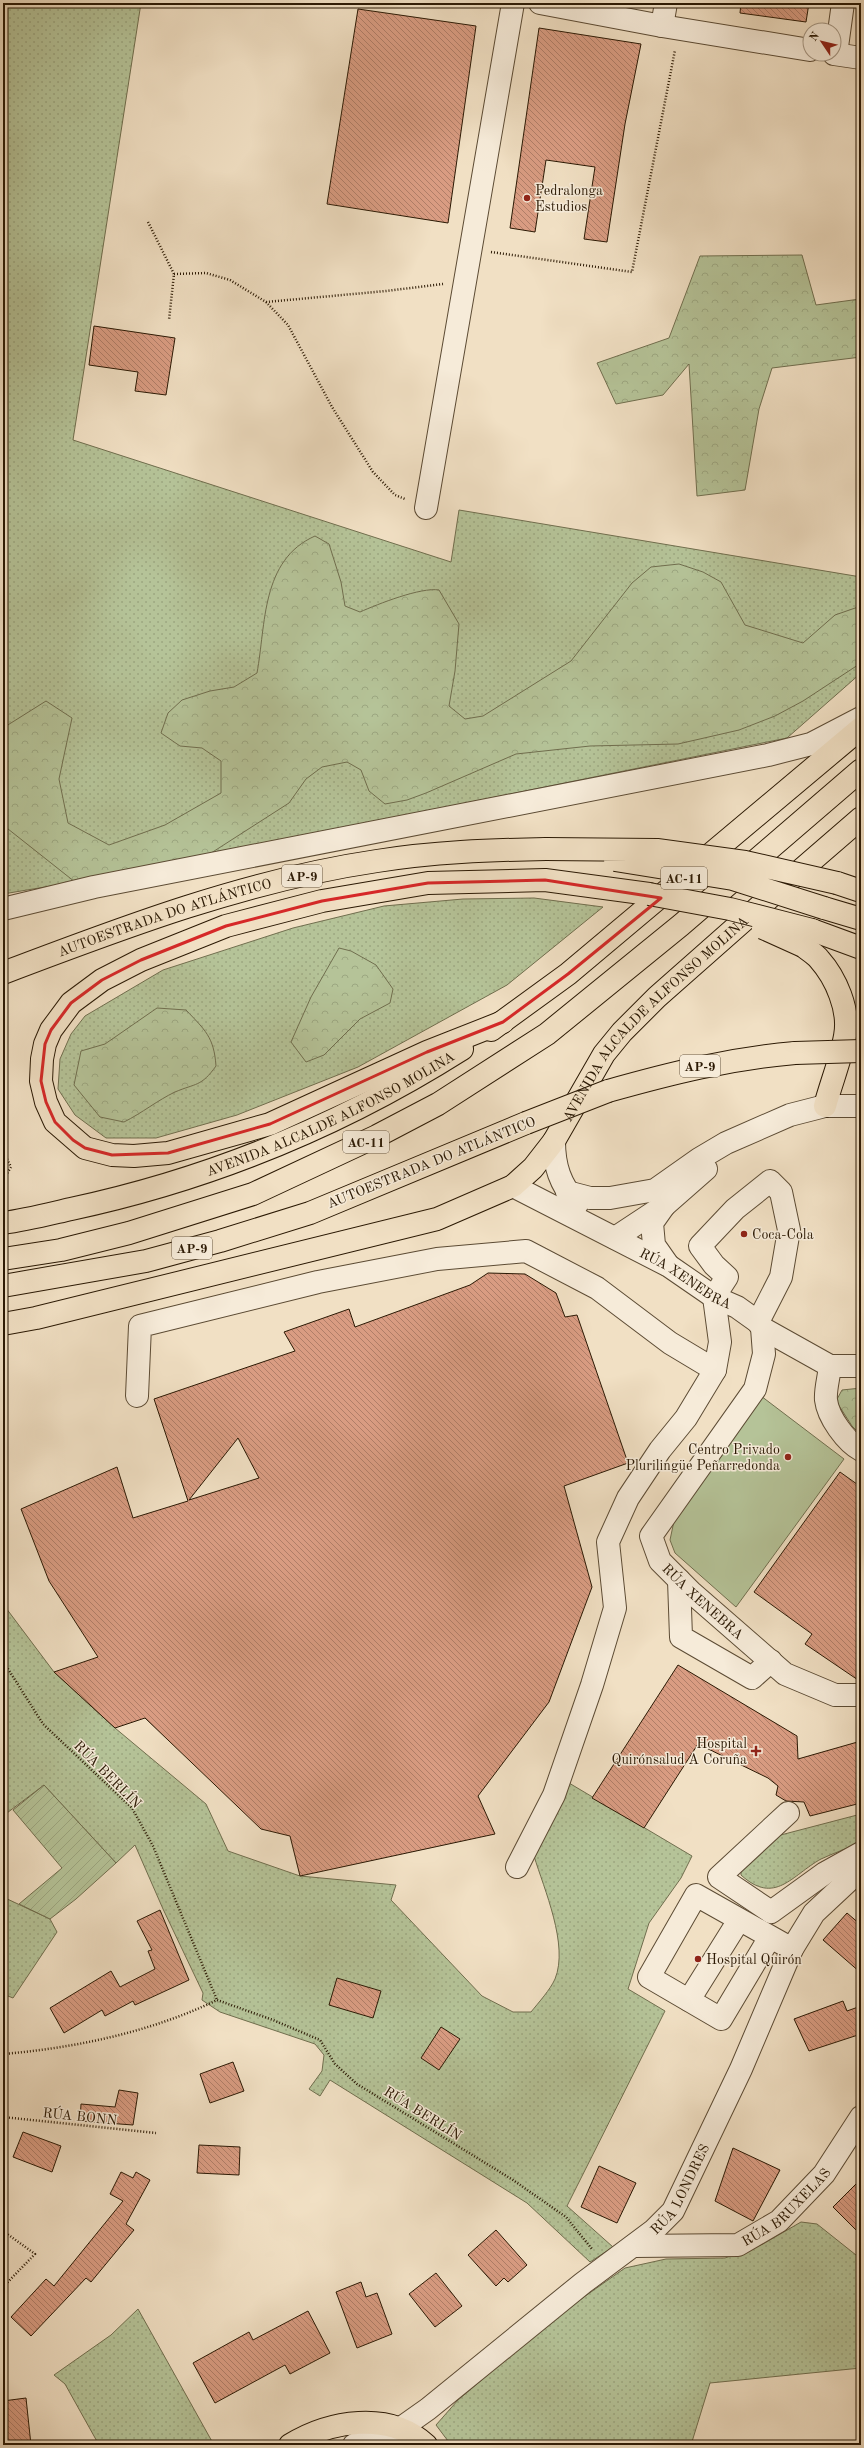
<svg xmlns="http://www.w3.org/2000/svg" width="864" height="2448" viewBox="0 0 864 2448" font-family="'Old Standard TT',serif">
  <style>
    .grass { fill: url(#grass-dots); stroke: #706e4e }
    .forest { fill: url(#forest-crowns); stroke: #706e4e }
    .garden { fill: url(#garden-furrows); stroke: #706e4e }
    .pitch { fill: #b5c398; stroke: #706e4e }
    .building { fill: url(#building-back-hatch); stroke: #2b1904; fill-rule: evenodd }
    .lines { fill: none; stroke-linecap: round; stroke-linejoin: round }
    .minor-casing { stroke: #5c4b34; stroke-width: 24 }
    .major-casing { stroke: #2b1904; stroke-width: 24 }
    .highway-casing { stroke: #2b1904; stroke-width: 24 }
    .path { stroke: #2b1904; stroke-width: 2.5; stroke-dasharray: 1 2; stroke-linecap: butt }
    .minor { stroke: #f6ebd9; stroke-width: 22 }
    .major { stroke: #f1e0c4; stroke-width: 22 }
    .highway { stroke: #f1e0c4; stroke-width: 22 }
    .highway-bridge-casing { stroke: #2b1904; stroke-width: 24; stroke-linecap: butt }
    .highway-bridge { stroke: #f1e0c4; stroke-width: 22 }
    .marked { fill: none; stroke: #d62828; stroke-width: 3; stroke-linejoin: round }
    .poi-dot { fill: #8f2418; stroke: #f6ebd9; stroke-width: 1.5 }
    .labels { text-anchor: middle; stroke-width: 3; stroke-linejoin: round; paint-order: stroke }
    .shield { fill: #f6ebd9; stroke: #685844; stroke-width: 1 }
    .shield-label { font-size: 13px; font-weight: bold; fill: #2b1904 }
    .poi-label { font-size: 14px; fill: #2b1904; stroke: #f6ebd9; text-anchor: start }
    .street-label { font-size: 14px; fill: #2b1904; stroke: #f6ebd9 }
  </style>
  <defs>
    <pattern id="grass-dots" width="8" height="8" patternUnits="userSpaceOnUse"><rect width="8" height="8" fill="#b5c398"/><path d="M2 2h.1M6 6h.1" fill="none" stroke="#9ca781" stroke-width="1.8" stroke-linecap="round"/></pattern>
    <pattern id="forest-crowns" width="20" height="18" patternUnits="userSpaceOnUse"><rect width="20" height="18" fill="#b5c398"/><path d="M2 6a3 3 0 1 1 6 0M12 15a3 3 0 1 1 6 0" fill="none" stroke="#9ca781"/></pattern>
    <pattern id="garden-furrows" width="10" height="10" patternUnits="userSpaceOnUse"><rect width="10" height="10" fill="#b5c398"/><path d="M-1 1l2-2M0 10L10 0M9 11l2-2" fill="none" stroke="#9ca781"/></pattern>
    <pattern id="building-back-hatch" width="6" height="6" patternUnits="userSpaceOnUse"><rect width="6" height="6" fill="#d99c82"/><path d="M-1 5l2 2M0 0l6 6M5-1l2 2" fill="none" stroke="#b07e68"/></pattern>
  </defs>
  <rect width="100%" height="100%" fill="#f1e0c4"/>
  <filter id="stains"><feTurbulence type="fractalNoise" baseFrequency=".005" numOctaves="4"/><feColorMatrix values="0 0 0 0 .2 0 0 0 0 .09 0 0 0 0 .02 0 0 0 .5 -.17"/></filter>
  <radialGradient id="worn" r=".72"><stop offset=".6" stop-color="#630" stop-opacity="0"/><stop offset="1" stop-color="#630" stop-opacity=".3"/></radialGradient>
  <path class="grass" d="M3,3H141L73,440L451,562L459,510L861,577V673L787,738L75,882L3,894Z
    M534,898L603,907L507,985L358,1067L237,1115L156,1138H106L75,1115L58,1089L60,1059L71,1034L85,1016L163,970L293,928L384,906L463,899Z
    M3,1604L54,1672L115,1728L206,1804L228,1851L300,1876L396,1885L391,1900L482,1996L513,2012H531C539,2002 550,1990 555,1979C569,1945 544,1889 534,1856L569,1783L692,1856L681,1878L649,1923L628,1989L665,2011L567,2206L613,2247L590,2262L527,2203L330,2080L320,2096L309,2089L322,2071L324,2055L315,2044L220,2012L202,2000L203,1993L163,1909L135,1845L116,1863L44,1785L3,1816Z
    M861,1814V1843C848,1848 834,1853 821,1859C792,1875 775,1906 741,1875V1865L773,1837Z
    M3,1897L50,1919L57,1932L13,1998L3,1994Z
    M801,2222L817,2224L861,2259V2368L710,2383L691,2445H451L436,2425L458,2400L557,2316L625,2268L666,2259L725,2258L763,2244Z
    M138,2309L214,2445H99L65,2384L54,2375L111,2335Z"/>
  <path class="forest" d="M802,255L816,305L860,299L861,274V357L772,368L759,409L745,490L697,496L689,364L663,395L616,404L597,363L669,338L700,256Z
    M315,536L329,544L341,582L345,606L360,612C378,604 421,587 439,590L459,624L455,671L449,706L465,719L483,716L571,661L632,583L651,567L679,564L703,572L721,582L745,625L803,643L835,615L861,606V663L803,701L775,716L739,730L678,744L590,746L516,754L426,793L407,800L385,804L369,791L361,770L347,762L322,767L306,779L289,803L208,855L75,882L3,825V728L46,701L72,718L59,779L68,823L109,845L165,825L221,793V761L202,748L180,746L161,733L168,713L182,700L210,691L234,687L257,673C266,624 261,560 315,536Z
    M339,948L351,951L376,965L393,989L390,1003L360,1019L324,1055L306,1062L291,1042L311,997Z
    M157,1008L186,1010C205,1030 214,1037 216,1066C201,1087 196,1083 175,1092C158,1100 142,1113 124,1122L100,1117L74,1085L81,1051L105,1044Z
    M861,1388V1435L852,1426L836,1401L842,1390Z"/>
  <path class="garden" d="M44,1785L116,1863L76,1899L50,1919L19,1904L62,1868L13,1810Z"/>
  <path class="pitch" d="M761,1396L844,1459L736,1607L675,1553L670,1540L674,1521Z"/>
  <path class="building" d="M741,3H809L806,22L740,13Z
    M358,9L476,26L448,223L327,204Z
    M539,28L641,44L625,124L607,242L584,239L595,167L546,160L535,232L510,228Z
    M94,326L175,338L166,395L135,391L138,372L89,365Z
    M488,1273L525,1274L556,1293L565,1317L577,1315L628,1463L564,1486L592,1587L549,1702L478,1796L495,1834L300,1876L290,1836L261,1829L145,1718L115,1728L54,1672L98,1657L49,1581L21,1509L117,1467L133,1518L188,1501L154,1399L295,1351L284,1332L349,1309L355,1327L470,1285ZM238,1438L259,1478L189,1500Z
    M840,1472L861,1487V1682L805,1644L812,1634L754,1592Z
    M678,1665L797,1736L798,1759L861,1741V1803L810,1816L804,1802L786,1801L776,1795L778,1786L768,1778L698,1744L644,1828L592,1798Z
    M160,1910L189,1980L135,2005L133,2001L105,2016L102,2010L64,2033L50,2008L111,1971L120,1987L155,1969L148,1951L152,1950L137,1921Z
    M847,1913L861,1925V1973L823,1940Z
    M337,1978L381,1991L373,2018L329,2005Z
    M843,2001L847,2011L861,2006V2034L809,2051L794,2019Z
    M441,2027L460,2039L439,2070L421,2058Z
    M233,2062L244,2091L210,2103L200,2074Z
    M119,2090L138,2093L133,2125L80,2121L81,2104L115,2107Z
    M23,2132L61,2146L52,2172L13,2157Z
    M199,2145L240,2147L239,2175L197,2173Z
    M733,2148L780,2170L753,2221L715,2201Z
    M599,2166L636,2183L617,2223L581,2207Z
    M121,2172L133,2178L136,2172L150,2180L126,2224L134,2230L91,2282L86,2278L31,2336L11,2317L46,2279L54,2286L123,2201L110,2194Z
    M861,2179V2235L833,2207Z
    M496,2230L527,2265L508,2282L504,2278L496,2286L468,2255Z
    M436,2273L462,2306L435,2327L409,2294Z
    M361,2282L366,2297L377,2293L392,2334L357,2348L336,2292Z
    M308,2311L330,2353L290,2374L285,2365L215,2403L193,2363L249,2332L253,2340Z
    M26,2398L31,2445H3V2401Z"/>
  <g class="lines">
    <defs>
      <g id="minor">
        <path d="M540,3L662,26L810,50"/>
        <path d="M662,26L666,3"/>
        <path d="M834,54L861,58"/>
        <path d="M836,54L843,3"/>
        <path d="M426,508L513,3"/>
        <path d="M3,909L94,887L768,755L811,744L861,718"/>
        <path d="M554,1141C554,1166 560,1184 577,1204"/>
        <path id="s1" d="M513,1186L669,1266L714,1297L737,1307L758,1322L762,1328L764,1354L755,1389L651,1536L660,1561L691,1592L785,1674L835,1695H861"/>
        <path d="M567,1192L590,1198H610L655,1190L699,1159L726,1143L790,1115L825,1106H861"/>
        <path d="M664,1206L652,1223L654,1245L668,1265"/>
        <path d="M615,1238L665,1205L706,1169"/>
        <path d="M762,1328L830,1366H861"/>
        <path d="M830,1366C829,1377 825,1390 826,1400C828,1417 846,1442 861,1450"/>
        <path d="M137,1396L140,1326L318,1282L437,1259L526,1251L597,1288L670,1343L715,1370L720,1342L714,1297L727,1277L714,1265L700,1246L735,1209L770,1181L781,1192L789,1230L781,1277L758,1322"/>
        <path d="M679,1580L681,1637L752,1678L771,1661"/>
        <path d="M788,1813L719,1877L771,1912L825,1873L861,1853"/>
        <path d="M517,1867L554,1795L592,1685L615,1608L608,1542L628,1498L660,1450L686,1418L715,1370"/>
        <path d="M770,1937L721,2019L649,1977L696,1895L792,1949"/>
        <path d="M689,2000L739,1920"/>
        <path id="s2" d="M634,2246L738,2245L779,2221L824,2174L861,2117"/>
        <path d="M354,2445L370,2436L374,2424"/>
        <path id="s3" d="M377,2445L428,2409L583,2283L654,2230L673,2211L741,2069L792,1949L814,1913L861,1869"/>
      </g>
      <g id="major">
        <path id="s4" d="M3,1324L36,1318L437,1219L513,1186L533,1168L554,1141L604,1054L622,1032L657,997L794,876"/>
        <path d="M290,2445C329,2421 389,2410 426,2445"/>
      </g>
      <g id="highway">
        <path d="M794,876L861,818"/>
        <path d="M837,883L861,891"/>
        <path d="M824,908L861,919"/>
        <path d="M812,930L861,948"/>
        <path d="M803,946C808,950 815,954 819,959C836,978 850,1010 845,1036C841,1059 831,1083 825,1106"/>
        <path id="s5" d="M3,973C124,927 248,880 377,861C433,852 489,850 546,849"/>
        <path d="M503,1022L427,1052L270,1124L168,1153L134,1156L112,1155L85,1148L55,1122L46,1102L41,1081L42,1059L45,1044L51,1030L71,1003L102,980L141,960L226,926L322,901L428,883L545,880L649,894"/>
        <path d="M491,1030L568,974L861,728"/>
        <path d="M608,1091C672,1073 728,1059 795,1053"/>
        <path id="s6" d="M3,1223C26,1220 49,1214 71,1209C211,1179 342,1125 462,1049"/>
        <path d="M3,1259L61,1250L129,1233L253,1194L377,1136L438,1104L547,1034L681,925L861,770"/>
        <path d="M3,1286L146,1261L220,1241L310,1213L526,1123"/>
      </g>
    </defs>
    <use href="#minor" class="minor-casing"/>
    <use href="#major" class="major-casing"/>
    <use href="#highway" class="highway-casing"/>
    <path class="path" d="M148,222L174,274L169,320
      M491,252L632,272L675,50
      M174,274L206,273L230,280L266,302L288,325L332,407L373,472L395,495L405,499
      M266,302L386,291L443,284
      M3,1151L11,1167L3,1180
      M3,1661L43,1724L132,1808L153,1846L217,2000
      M3,2054C75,2048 151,2032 217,2000L273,2020L320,2040L335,2064L357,2084L513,2180L566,2217L592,2249
      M3,2117L156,2133
      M3,2231L35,2254L3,2287"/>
    <use href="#minor" class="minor"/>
    <use href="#major" class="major"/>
    <use href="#highway" class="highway"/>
    <defs>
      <path id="highway-bridge" d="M546,849L657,850L745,862L837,883
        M615,860L733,879L824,908
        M649,894L730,909L812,930
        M763,928L803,946
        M795,1053L861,1051
        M526,1123L608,1091"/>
    </defs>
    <use href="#highway-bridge" class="highway-bridge-casing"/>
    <use href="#highway-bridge" class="highway-bridge"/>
  </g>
  <path class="marked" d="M545,880L661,898L568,974L503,1022L427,1052L270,1124L168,1153L112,1155L85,1148L73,1140L55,1122L46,1102L41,1081L45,1044L51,1030L71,1003L102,980L141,960L226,926L322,901L428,883Z"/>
  <g class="poi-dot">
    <circle cx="527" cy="198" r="4"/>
    <circle cx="744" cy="1234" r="4"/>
    <circle cx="788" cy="1457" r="4"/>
    <path d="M754 1745h4v4h4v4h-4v4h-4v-4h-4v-4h4z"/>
    <circle cx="698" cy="1959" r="4"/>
  </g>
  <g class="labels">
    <g class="shield">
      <rect x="282" y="865" width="40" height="22" rx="3"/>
      <rect x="661" y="867" width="46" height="22" rx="3"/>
      <rect x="680" y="1055" width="40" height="22" rx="3"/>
      <rect x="343" y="1131" width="46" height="22" rx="3"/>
      <rect x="172" y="1237" width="40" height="22" rx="3"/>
    </g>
    <g class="shield-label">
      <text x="302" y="881">AP-9</text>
      <text x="684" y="883">AC-11</text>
      <text x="700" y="1071">AP-9</text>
      <text x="366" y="1147">AC-11</text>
      <text x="192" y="1253">AP-9</text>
    </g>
    <g class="poi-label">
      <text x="535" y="195">Pedralonga<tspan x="535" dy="16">Estudios</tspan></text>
      <text x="752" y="1239">Coca-Cola</text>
      <text x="780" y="1454" text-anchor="end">Centro Privado<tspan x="780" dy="16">Plurilingüe Peñarredonda</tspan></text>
      <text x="747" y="1748" text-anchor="end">Hospital<tspan x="747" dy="16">Quirónsalud A Coruña</tspan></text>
      <text x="706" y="1964">Hospital Quirón</text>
    </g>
    <g class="street-label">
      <text dy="5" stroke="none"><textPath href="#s5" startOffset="171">AUTOESTRADA DO ATLÁNTICO</textPath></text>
      <text dy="5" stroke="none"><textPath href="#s4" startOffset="751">AVENIDA ALCALDE ALFONSO MOLINA</textPath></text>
      <text dy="5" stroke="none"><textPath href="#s6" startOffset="347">AVENIDA ALCALDE ALFONSO MOLINA</textPath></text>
      <text transform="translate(431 1162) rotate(-22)" y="5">AUTOESTRADA DO ATLÁNTICO</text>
      <text dy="5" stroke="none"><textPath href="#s1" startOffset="196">RÚA XENEBRA</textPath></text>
      <text dy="5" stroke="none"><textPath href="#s1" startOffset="616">RÚA XENEBRA</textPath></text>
      <text transform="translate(108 1774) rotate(45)" y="5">RÚA BERLÍN</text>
      <text transform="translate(423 2113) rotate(32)" y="5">RÚA BERLÍN</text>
      <text transform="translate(80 2116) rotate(6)" y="5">RÚA BONN</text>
      <text dy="5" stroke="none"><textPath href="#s3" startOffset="400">RÚA LONDRES</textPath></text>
      <text dy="5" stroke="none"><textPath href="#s2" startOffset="166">RÚA BRUXELAS</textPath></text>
    </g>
  </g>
  <rect width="864" height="2448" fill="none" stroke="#f1e0c4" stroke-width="16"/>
  <rect x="4" y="4" width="856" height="2440" fill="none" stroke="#2b1904" stroke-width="2"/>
  <rect x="8" y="8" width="848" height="2432" fill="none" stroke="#2b1904"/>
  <g transform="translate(822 42) rotate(305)"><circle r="19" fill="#f6ebd9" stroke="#a59784"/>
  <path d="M0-3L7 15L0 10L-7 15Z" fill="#8f2418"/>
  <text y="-6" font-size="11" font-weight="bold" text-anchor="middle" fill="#2b1904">N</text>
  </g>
  <rect width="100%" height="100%" filter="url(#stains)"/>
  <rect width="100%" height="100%" fill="url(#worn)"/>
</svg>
